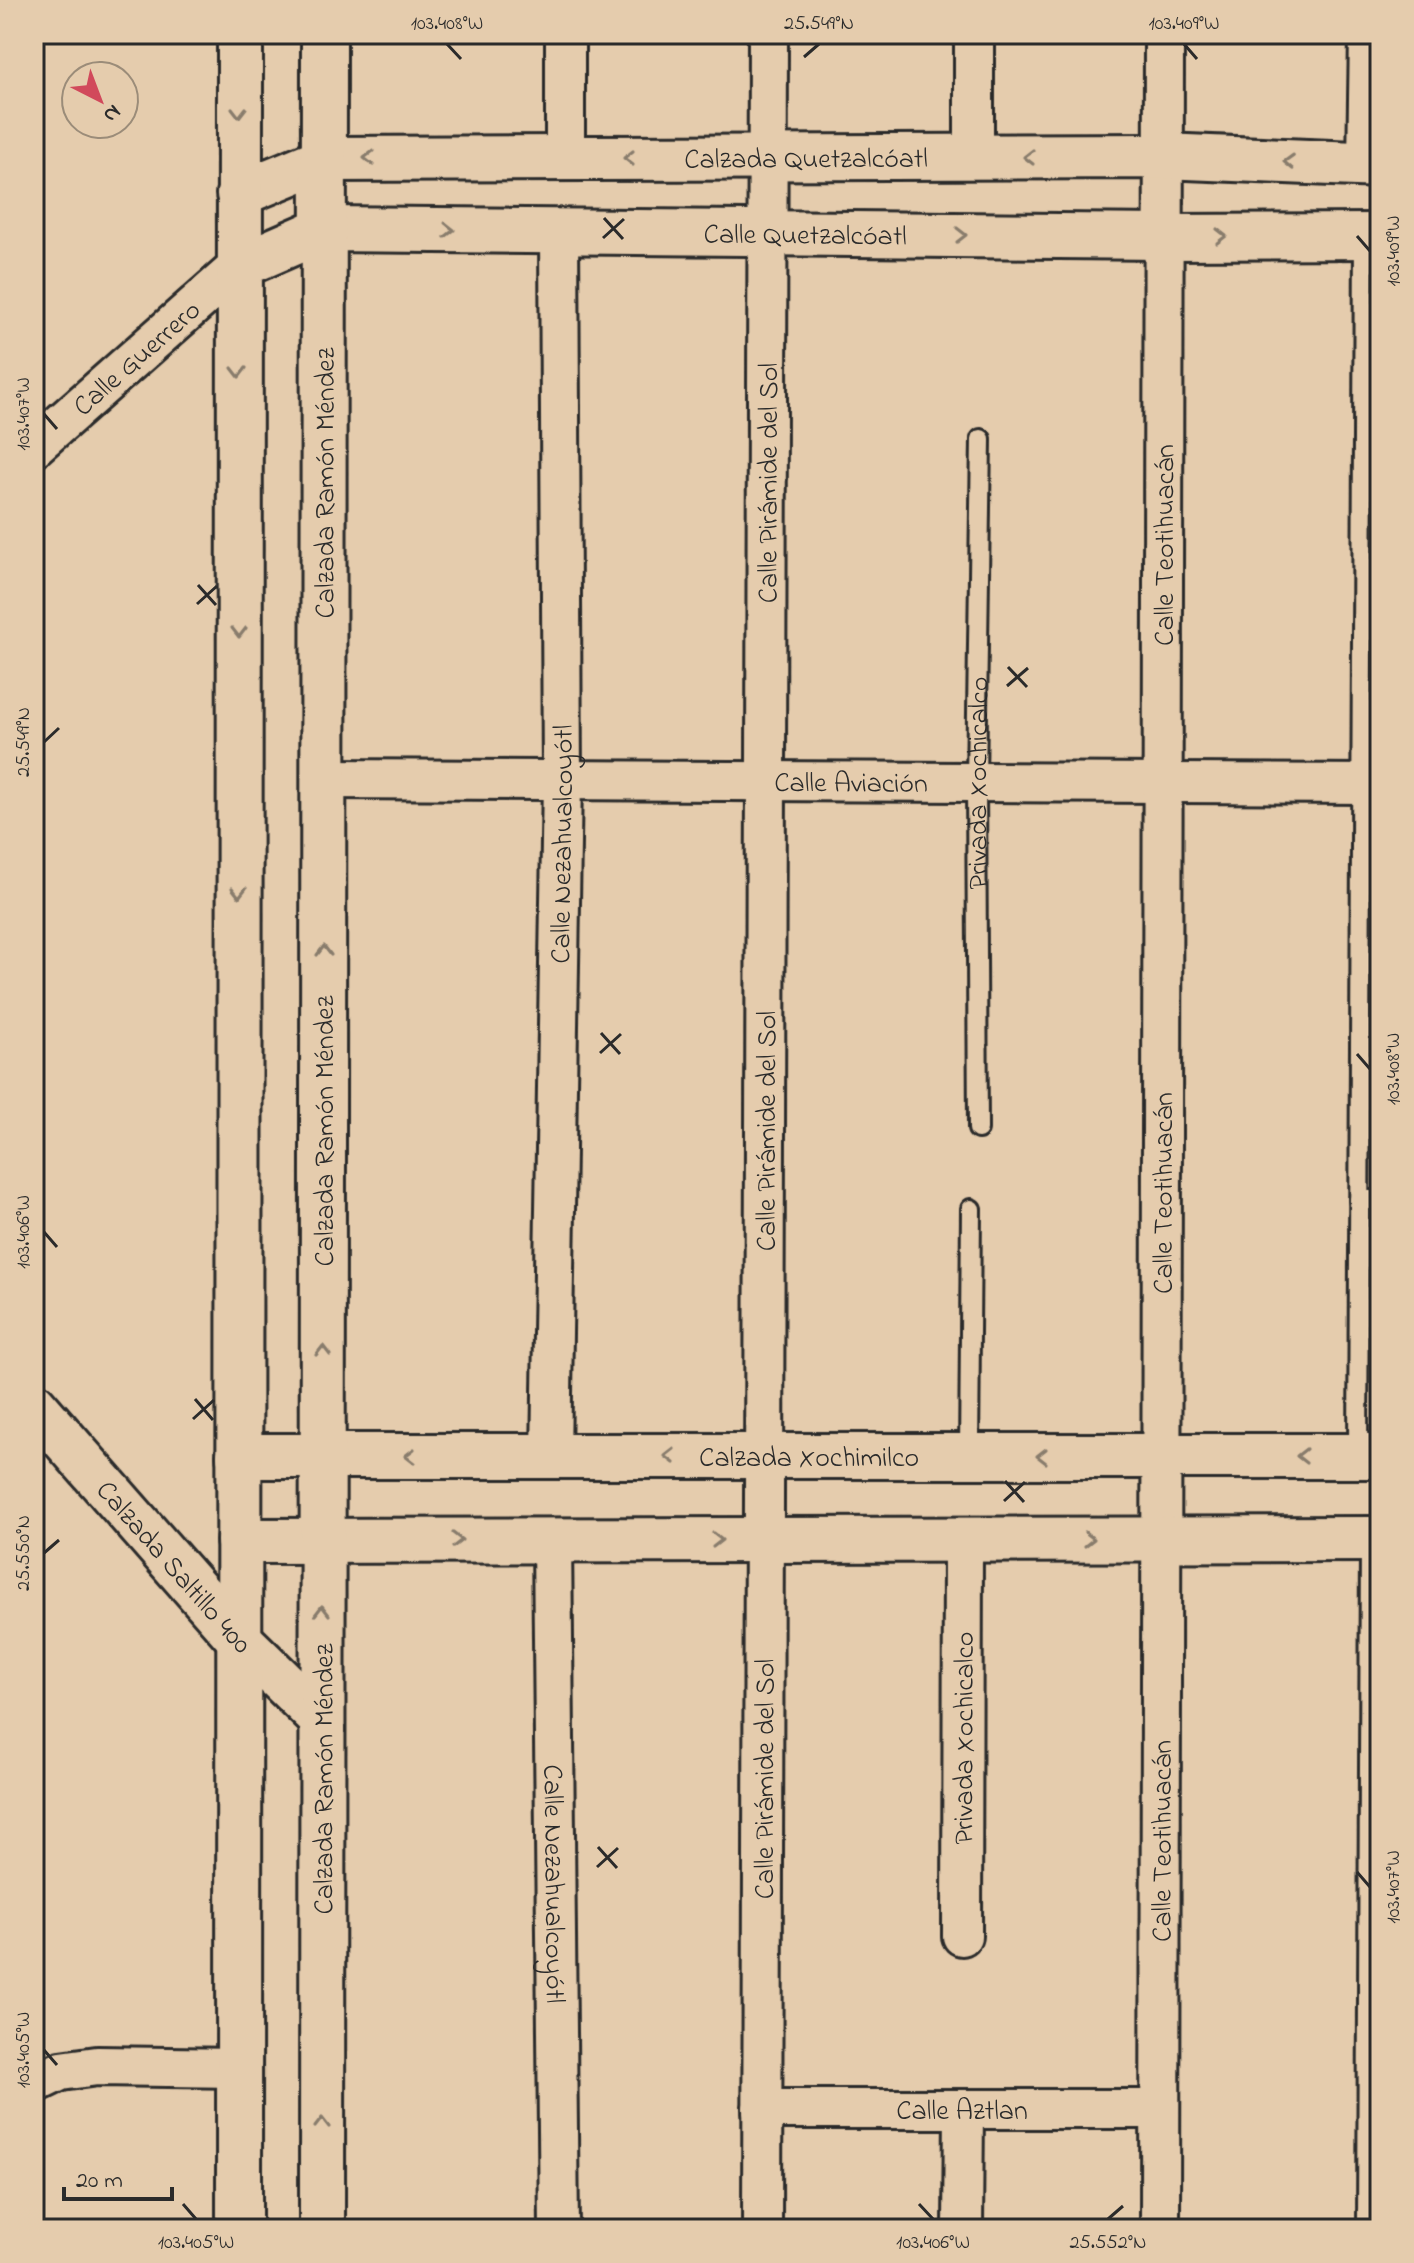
<svg xmlns="http://www.w3.org/2000/svg" width="1414" height="2263" viewBox="0 0 1414 2263" font-family="'Indie Flower',sans-serif">
  <style>
    .lines { fill: none; stroke-linecap: round; stroke-linejoin: round }
    .lane-casing { stroke: #2b2b2b; stroke-width: 24 }
    .street-casing { stroke: #2b2b2b; stroke-width: 44 }
    .secondary-casing { stroke: #2b2b2b; stroke-width: 50 }
    .lane { stroke: #e5ccad; stroke-width: 18 }
    .street { stroke: #e5ccad; stroke-width: 38 }
    .secondary { stroke: #e5ccad; stroke-width: 44 }
    .oneway { stroke: #887c6c }
    .ticks { fill: none; stroke: #2b2b2b; stroke-width: 3 }
    .labels { text-anchor: middle; stroke-width: 6; stroke-linejoin: round; paint-order: stroke }
    .street-label { font-size: 28px; fill: #2b2b2b; stroke: #e5ccad }
    .neatline { fill: none; stroke: #2b2b2b; stroke-width: 3 }
    .ticks-label { font-size: 20px; text-anchor: middle; fill: #2b2b2b }
  </style>
  <rect width="100%" height="100%" fill="#e5ccad"/>
  <filter id="ink" filterUnits="userSpaceOnUse"><feTurbulence type="fractalNoise" baseFrequency=".0125" numOctaves="2"/><feDisplacementMap in="SourceGraphic" scale="16" xChannelSelector="R" yChannelSelector="G"/><feConvolveMatrix kernelMatrix="1 2 1 2 8 2 1 2 1" color-interpolation-filters="sRGB"/></filter>
  <g filter="url(#ink)">
    <g class="lines">
      <defs>
        <g id="lane">
          <path id="s1" d="M978,1129L976,782L981,439"/>
          <path d="M1359,1200H1380"/>
          <path d="M969,1456L971,1209"/>
          <path d="M1358,1456L1364,236"/>
          <path d="M1367,2229L1370,1540"/>
        </g>
        <g id="street">
          <path d="M565,34V158"/>
          <path d="M974,157V34"/>
          <path d="M1367,165L1369,34"/>
          <path id="s2" d="M34,447L239,266"/>
          <path id="s3" d="M323,779L1380,784"/>
          <path id="s4" d="M551,1456L562,780L559,231"/>
          <path id="s5" d="M552,1540L559,2229"/>
          <path id="s6" d="M962,1936L963,1539"/>
          <path d="M34,2084L61,2071L97,2066L239,2068"/>
          <path id="s7" d="M762,2109H1160"/>
          <path id="s8" d="M762,2229L768,34"/>
          <path d="M963,2229L964,2109"/>
          <path id="s9" d="M1160,2229L1164,34"/>
        </g>
        <g id="secondary">
          <path id="s10" d="M239,194L324,159L1163,156L1380,165"/>
          <path id="s11" d="M239,266L324,229L1163,237L1380,236"/>
          <path id="s12" d="M34,1405L239,1639L322,1720"/>
          <path id="s13" d="M239,1456H1380"/>
          <path d="M239,1541L1380,1539"/>
          <path d="M239,2229L240,34"/>
          <path id="s14" d="M322,2229L324,34"/>
        </g>
      </defs>
      <use href="#lane" class="lane-casing"/>
      <use href="#street" class="street-casing"/>
      <use href="#secondary" class="secondary-casing"/>
      <use href="#lane" class="lane"/>
      <use href="#street" class="street"/>
      <use href="#secondary" class="secondary"/>
    </g>
    <defs><path id="oneway-chevron" d="M-2-3.5L2.5 0L-2 3.5" fill="none" stroke-width="1.6" stroke-linecap="round" stroke-linejoin="round" transform="scale(2)"/></defs>
    <g class="oneway">
      <use href="#oneway-chevron" transform="translate(239 112) rotate(90)"/>
      <use href="#oneway-chevron" transform="translate(1029 157) rotate(180)"/>
      <use href="#oneway-chevron" transform="translate(369 158) rotate(180)"/>
      <use href="#oneway-chevron" transform="translate(629 158) rotate(180)"/>
      <use href="#oneway-chevron" transform="translate(1289 162) rotate(-178)"/>
      <use href="#oneway-chevron" transform="translate(449 230) rotate(1)"/>
      <use href="#oneway-chevron" transform="translate(961 235)"/>
      <use href="#oneway-chevron" transform="translate(1221 236)"/>
      <use href="#oneway-chevron" transform="translate(239 372) rotate(90)"/>
      <use href="#oneway-chevron" transform="translate(239 632) rotate(90)"/>
      <use href="#oneway-chevron" transform="translate(239 892) rotate(90)"/>
      <use href="#oneway-chevron" transform="translate(324 951) rotate(-90)"/>
      <use href="#oneway-chevron" transform="translate(323 1351) rotate(-90)"/>
      <use href="#oneway-chevron" transform="translate(410 1456) rotate(-180)"/>
      <use href="#oneway-chevron" transform="translate(670 1456) rotate(180)"/>
      <use href="#oneway-chevron" transform="translate(1042 1456) rotate(180)"/>
      <use href="#oneway-chevron" transform="translate(1302 1456) rotate(180)"/>
      <use href="#oneway-chevron" transform="translate(1089 1539)"/>
      <use href="#oneway-chevron" transform="translate(457 1540)"/>
      <use href="#oneway-chevron" transform="translate(717 1540)"/>
      <use href="#oneway-chevron" transform="translate(322 1611) rotate(-90)"/>
      <use href="#oneway-chevron" transform="translate(322 2123) rotate(-90)"/>
    </g>
  </g>
  <path class="ticks" d="M447,44L461,59M1184,44L1197,59M804,57L819,44M604,218L623,239M1357,236L1370,251M603,238L624,219M44,414L57,429M198,585L216,605M197,604L217,586M1008,667L1027,687M1007,686L1028,668M44,742L59,728M601,1033L620,1054M600,1053L621,1034M1357,1054L1370,1069M44,1232L57,1247M195,1399L213,1420M193,1419L214,1400M1005,1481L1024,1502M1004,1501L1025,1482M44,1553L59,1540M598,1847L617,1868M597,1867L618,1848M1357,1872L1370,1887M44,2050L57,2065M183,2204L196,2219M919,2204L933,2219M1108,2219L1123,2206"/>
  <g class="labels">
    <g class="street-label">
      <text dy="10" stroke="none"><textPath href="#s10" startOffset="574">Calzada Quetzalcóatl</textPath></text>
      <text dy="10" stroke="none"><textPath href="#s11" startOffset="574">Calle Quetzalcóatl</textPath></text>
      <text dy="10" stroke="none"><textPath href="#s2" startOffset="136">Calle Guerrero</textPath></text>
      <text dy="10" stroke="none"><textPath href="#s8" startOffset="1746">Calle Pirámide del Sol</textPath></text>
      <text dy="10" stroke="none"><textPath href="#s14" startOffset="1746">Calzada Ramón Méndez</textPath></text>
      <text dy="10" stroke="none"><textPath href="#s9" startOffset="1684">Calle Teotihuacán</textPath></text>
      <text dy="10" stroke="none"><textPath href="#s3" startOffset="528">Calle Aviación</textPath></text>
      <text dy="10" stroke="none"><textPath href="#s1" startOffset="346">Privada Xochicalco</textPath></text>
      <text dy="10" stroke="none"><textPath href="#s4" startOffset="612">Calle Nezahualcoyótl</textPath></text>
      <text dy="10" stroke="none"><textPath href="#s8" startOffset="1098">Calle Pirámide del Sol</textPath></text>
      <text dy="10" stroke="none"><textPath href="#s14" startOffset="1098">Calzada Ramón Méndez</textPath></text>
      <text dy="10" stroke="none"><textPath href="#s9" startOffset="1036">Calle Teotihuacán</textPath></text>
      <text dy="10" stroke="none"><textPath href="#s13" startOffset="570">Calzada Xochimilco</textPath></text>
      <text dy="10" stroke="none"><textPath href="#s12" startOffset="214">Calzada Saltillo 400</textPath></text>
      <text dy="10" stroke="none"><textPath href="#s6" startOffset="198">Privada Xochicalco</textPath></text>
      <text dy="10" stroke="none"><textPath href="#s14" startOffset="450">Calzada Ramón Méndez</textPath></text>
      <text dy="10" stroke="none"><textPath href="#s8" startOffset="450">Calle Pirámide del Sol</textPath></text>
      <text dy="10" stroke="none"><textPath href="#s9" startOffset="388">Calle Teotihuacán</textPath></text>
      <text dy="10" stroke="none"><textPath href="#s5" startOffset="344">Calle Nezahualcoyótl</textPath></text>
      <text dy="10" stroke="none"><textPath href="#s7" startOffset="200">Calle Aztlan</textPath></text>
    </g>
  </g>
  <rect width="1414" height="2263" fill="none" stroke="#e5ccad" stroke-width="88"/>
  <g transform="translate(100 100) rotate(138)"><circle r="38" fill="#e5ccad" stroke="#9b8c79" stroke-width="2"/>
  <path d="M0-6L14 30L0 20L-14 30Z" fill="#d1495b"/>
  <text y="-12" font-size="22" font-weight="bold" text-anchor="middle" fill="#2b2b2b">N</text>
  </g>
  <path d="M64 2187v12h108v-12" fill="none" stroke="#2b2b2b" stroke-width="4"/>
  <text x="76" y="2187" font-size="24" fill="#2b2b2b" stroke="#e5ccad" stroke-width="6" paint-order="stroke">20 m</text>
  <rect x="44" y="44" width="1326" height="2175" class="neatline"/>
  <g class="ticks-label">
    <text x="447" y="29">103.408°W</text>
    <text x="819" y="29">25.549°N</text>
    <text x="1184" y="29">103.409°W</text>
    <text transform="translate(1392 251) rotate(-90)" y="7">103.409°W</text>
    <text transform="translate(22 414) rotate(-90)" y="7">103.407°W</text>
    <text transform="translate(22 742) rotate(-90)" y="7">25.549°N</text>
    <text transform="translate(1392 1069) rotate(-90)" y="7">103.408°W</text>
    <text transform="translate(22 1232) rotate(-90)" y="7">103.406°W</text>
    <text transform="translate(22 1553) rotate(-90)" y="7">25.550°N</text>
    <text transform="translate(1392 1887) rotate(-90)" y="7">103.407°W</text>
    <text transform="translate(22 2050) rotate(-90)" y="7">103.405°W</text>
    <text x="196" y="2248">103.405°W</text>
    <text x="933" y="2248">103.406°W</text>
    <text x="1108" y="2248">25.552°N</text>
  </g>
</svg>
